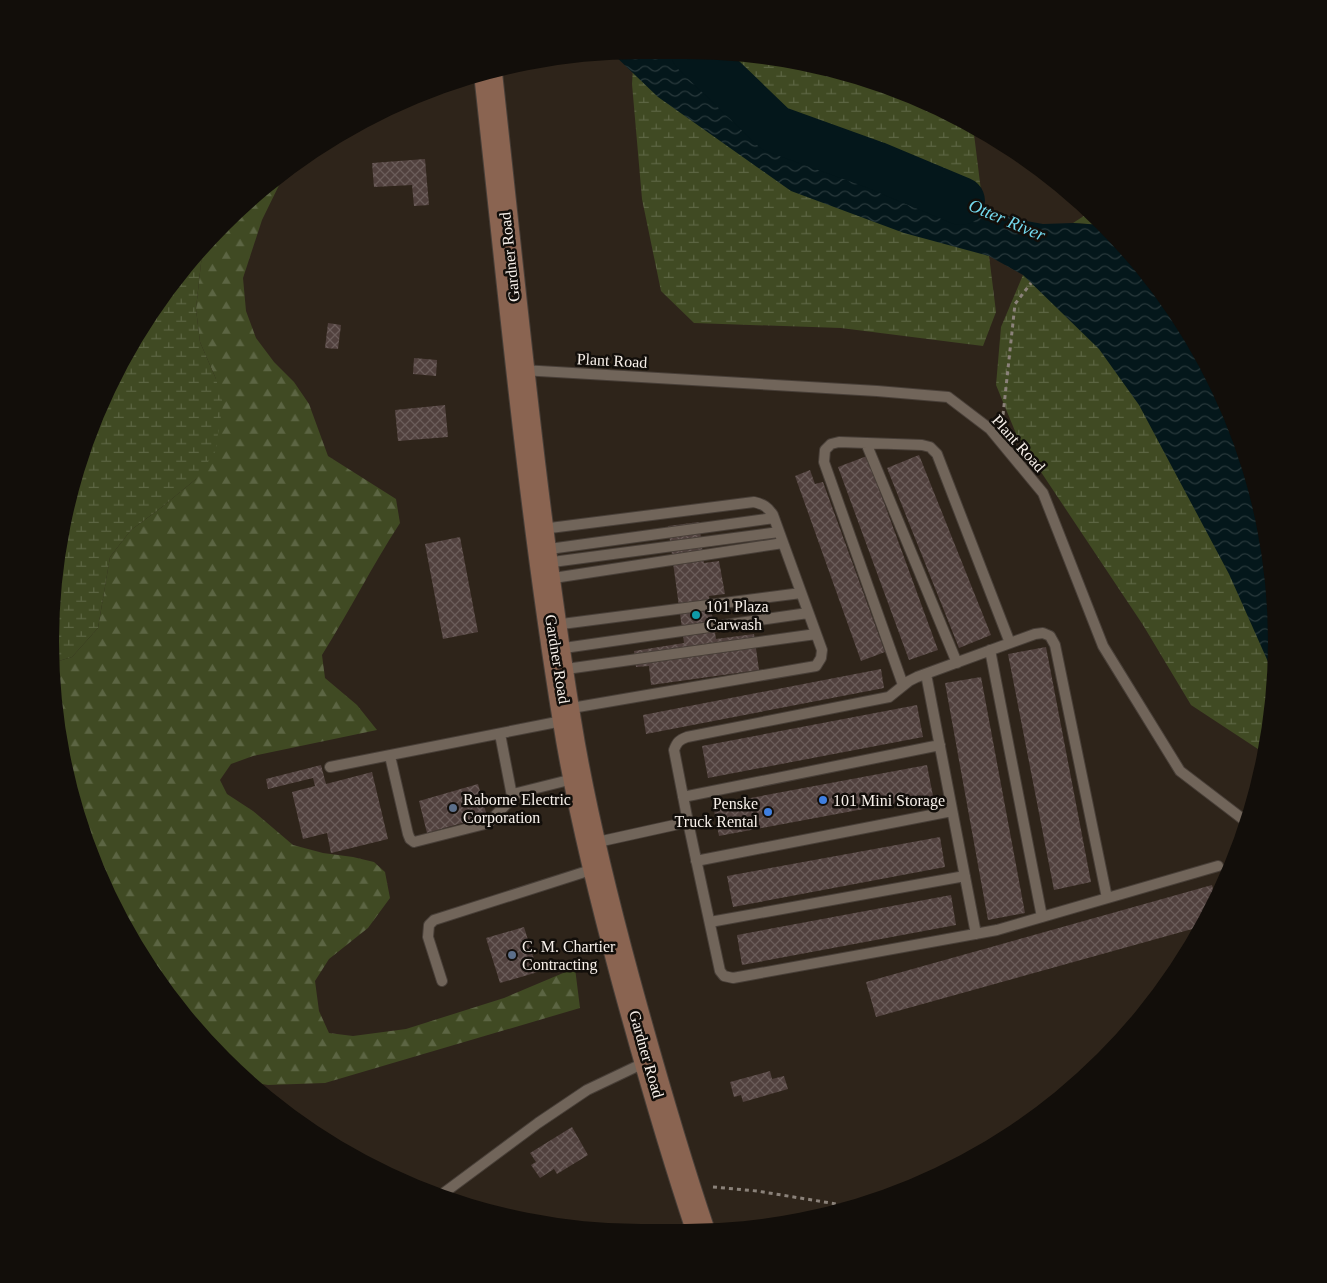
<svg xmlns="http://www.w3.org/2000/svg" width="1327" height="1283" viewBox="0 0 1327 1283" font-family="'Times New Roman',serif">
  <style>
    .forest { fill: url(#forest-firs) }
    .wetland { fill: url(#wetland-marsh) }
    .water { fill: url(#water-waves) }
    .lines { fill: none; stroke-linecap: round; stroke-linejoin: round }
    .river { stroke: #04171b; stroke-width: 48 }
    .building { fill: url(#building-cross-hatch) }
    .service-casing { stroke: #483f38; stroke-width: 12 }
    .secondary-casing { stroke: #483f38; stroke-width: 30 }
    .path { stroke: #8b827a; stroke-width: 3; stroke-dasharray: 4 4; stroke-linecap: butt }
    .service { stroke: #71655a; stroke-width: 10 }
    .secondary { stroke: #8a6451; stroke-width: 28 }
    .culture-dot { fill: #0f9aa8; stroke: #120e0a; stroke-width: 2 }
    .shop-dot { fill: #3f7fe0; stroke: #120e0a; stroke-width: 2 }
    .service-dot { fill: #5c6f8a; stroke: #120e0a; stroke-width: 2 }
    .labels { text-anchor: middle; stroke-width: 5; stroke-linejoin: round; paint-order: stroke }
    .street-label { font-size: 16px; fill: #f8f1eb; stroke: #120e0a }
    .poi-label { font-size: 16px; fill: #f8f1eb; stroke: #120e0a; text-anchor: start }
    .water-label { font-size: 18px; font-style: italic; fill: #74daef; stroke: #120e0a }
  </style>
  <defs>
    <pattern id="forest-firs" width="22" height="20" patternUnits="userSpaceOnUse" patternTransform="scale(1.25)"><rect width="22" height="20" fill="#404a23"/><path d="M5 1l3.5 6h-7zM16 11l3.5 6h-7z" fill="#5c6543"/></pattern>
    <pattern id="wetland-marsh" width="20" height="14" patternUnits="userSpaceOnUse" patternTransform="scale(1.25)"><rect width="20" height="14" fill="#404a23"/><path d="M1 5h8M5 5V1M11 12h8M15 12V8" fill="none" stroke="#5c6543"/></pattern>
    <pattern id="water-waves" width="16" height="10" patternUnits="userSpaceOnUse" patternTransform="scale(1.25)"><rect width="16" height="10" fill="#04171b"/><path d="M0 5q4-4 8 0t8 0" fill="none" stroke="#29393c"/></pattern>
    <pattern id="building-cross-hatch" width="8" height="8" patternUnits="userSpaceOnUse" patternTransform="scale(1.25)"><rect width="8" height="8" fill="#51413e"/><path d="M0 0l8 8M0 8l8-8" fill="none" stroke="#6b5d5a"/></pattern>
  </defs>
  <rect width="100%" height="100%" fill="#2e241a"/>
  <path class="forest" d="M284,175L262,220L243,278L246,311L256,338L274,362L294,382L309,404L328,456L396,499L400,523C372,566 349,612 322,655L325,678L357,705L377,730L253,756L231,764L220,780L227,794L253,811L293,845L323,853L353,857L374,862L385,872L390,898L368,928L329,959L315,981L319,1011L329,1033L353,1036L406,1029L504,998L575,968L580,1008L325,1083L268,1085L251,1082L197,1031L129,937L70,795L51,680L52,663L72,657L98,628L110,557L131,530L162,507L196,479L216,379L200,342L196,309L201,263L207,242Z"/>
  <path class="wetland" d="M642,50L763,55L875,81L973,126L996,312L983,346L841,328L694,323L661,291L642,199L632,84L634,51Z
    M1090,212L1102,225L1073,223Z
    M207,242L201,263L196,309L200,342L216,379L223,404L215,452L196,479L162,507L131,530L110,557L98,628L72,657L52,663L55,564L81,451L129,346L197,251Z
    M1023,275L1216,380L1257,488L1276,603L1272,718L1264,753L1191,705L1143,625L1017,436L996,385L1001,327Z"/>
  <path class="water" d="M642,50L705,53C756,121 819,148 897,177C907,171 917,169 926,161L934,166V171L946,179L945,189L951,193L1016,219L1043,224L1073,223L1102,225L1155,281L1216,380L1257,488L1276,603L1273,673L1229,574L1139,405L1099,349L1023,275L989,256L904,233L791,191L658,97L612,53Z"/>
  <g class="lines">
    <path class="river" d="M695,52L775,129L875,165L961,201"/>
  </g>
  <path class="building" d="M425,159L429,205L414,206L412,185L374,187L372,163Z
    M328,323L341,325L338,349L325,348Z
    M414,358L437,360L436,376L413,374Z
    M445,405L448,437L398,441L395,410Z
    M919,455L991,635L959,648L887,468Z
    M867,456L938,650L909,660L838,467Z
    M810,470L815,484L823,482L885,652L861,661L795,476Z
    M699,522L704,563L719,561L725,594L709,596L716,639L754,634L759,670L651,685L649,666L636,667L634,651L684,643L668,526Z
    M460,537L478,632L443,639L425,544Z
    M1046,647L1091,882L1054,890L1008,654Z
    M881,669L884,688L646,734L643,715Z
    M981,677L1025,913L988,920L945,683Z
    M917,705L923,737L708,778L702,746Z
    M321,765L326,784L372,772L388,839L331,853L327,833L303,839L292,792L315,786L313,778L268,789L266,779Z
    M927,765L933,796L719,836L713,805Z
    M478,784L487,816L427,833L419,801Z
    M940,837L945,867L733,907L727,876Z
    M1212,885L1215,898L1203,926L876,1017L866,982Z
    M951,895L956,925L742,965L737,935Z
    M524,927L538,972L500,983L486,938Z
    M770,1071L772,1079L784,1076L788,1089L743,1102L741,1095L734,1097L730,1082Z
    M572,1127L588,1155L557,1174L554,1169L540,1178L531,1165L536,1162L530,1153Z"/>
  <g class="lines">
    <defs>
      <path id="service" d="M522,370L877,391L948,397L990,429L1043,493L1103,646L1180,771L1248,823
        M866,443L957,663
        M542,529L754,502C763,504 768,507 773,515L822,650L821,658L816,666L566,709
        M542,550L774,518
        M545,563L779,532
        M547,579L783,543
        M554,625L801,593
        M557,649L808,613
        M990,650L1042,917
        M559,670L816,634
        M926,674L976,934
        M903,685L824,462L825,450L831,444L839,442L922,445L930,447L937,454L1010,643
        M500,734L512,796
        M390,756L408,834L410,839L414,842L485,824L490,821L517,793L577,778
        M330,767L567,720
        M683,797L940,745
        M593,843L688,822
        M696,861L952,811
        M1107,898L1055,645L1050,636L1043,633L1035,634L917,677L909,681L889,697L687,737C679,740 677,742 674,750L688,822L720,971L724,976L733,978L997,930L1218,866
        M710,922L965,876
        M442,981L428,937L429,925L434,920L597,868
        M441,1195L538,1123L587,1090L648,1061"/>
      <path id="secondary" d="M488,73C512,289 532,506 567,721C581,809 603,896 626,981C649,1065 673,1149 701,1232"/>
    </defs>
    <use href="#service" class="service-casing"/>
    <use href="#secondary" class="secondary-casing"/>
    <path class="path" d="M1003,415L1015,304L1031,283
      M713,1187L757,1191L855,1207"/>
    <use href="#service" class="service"/>
    <use href="#secondary" class="secondary"/>
  </g>
  <circle class="culture-dot" cx="696" cy="615" r="5"/>
  <g class="shop-dot">
    <circle cx="823" cy="800" r="5"/>
    <circle cx="768" cy="812" r="5"/>
  </g>
  <g class="service-dot">
    <circle cx="453" cy="808" r="5"/>
    <circle cx="512" cy="955" r="5"/>
  </g>
  <g class="labels">
    <g class="street-label">
      <text transform="translate(509 257) rotate(-96)" y="6">Gardner Road</text>
      <text transform="translate(612 360) rotate(3)" y="6">Plant Road</text>
      <text transform="translate(1019 443) rotate(48)" y="6">Plant Road</text>
      <text transform="translate(558 659) rotate(81)" y="6">Gardner Road</text>
      <text transform="translate(647 1054) rotate(74)" y="6">Gardner Road</text>
    </g>
    <g class="poi-label">
      <text x="706" y="612">101 Plaza<tspan x="706" dy="18">Carwash</tspan></text>
      <text x="463" y="805">Raborne Electric<tspan x="463" dy="18">Corporation</tspan></text>
      <text x="833" y="806">101 Mini Storage</text>
      <text x="758" y="809" text-anchor="end">Penske<tspan x="758" dy="18">Truck Rental</tspan></text>
      <text x="522" y="952">C. M. Chartier<tspan x="522" dy="18">Contracting</tspan></text>
    </g>
    <g class="water-label">
      <text transform="translate(1007 220) rotate(23)" y="6">Otter River</text>
    </g>
  </g>
  <path d="M0 0H1327V1283H0ZM641 59H686A582 582 0 0 1 1268 641V642A582 582 0 0 1 686 1224H641A582 582 0 0 1 59 642V641A582 582 0 0 1 641 59Z" fill="#120e0a" fill-rule="evenodd"/>
</svg>
